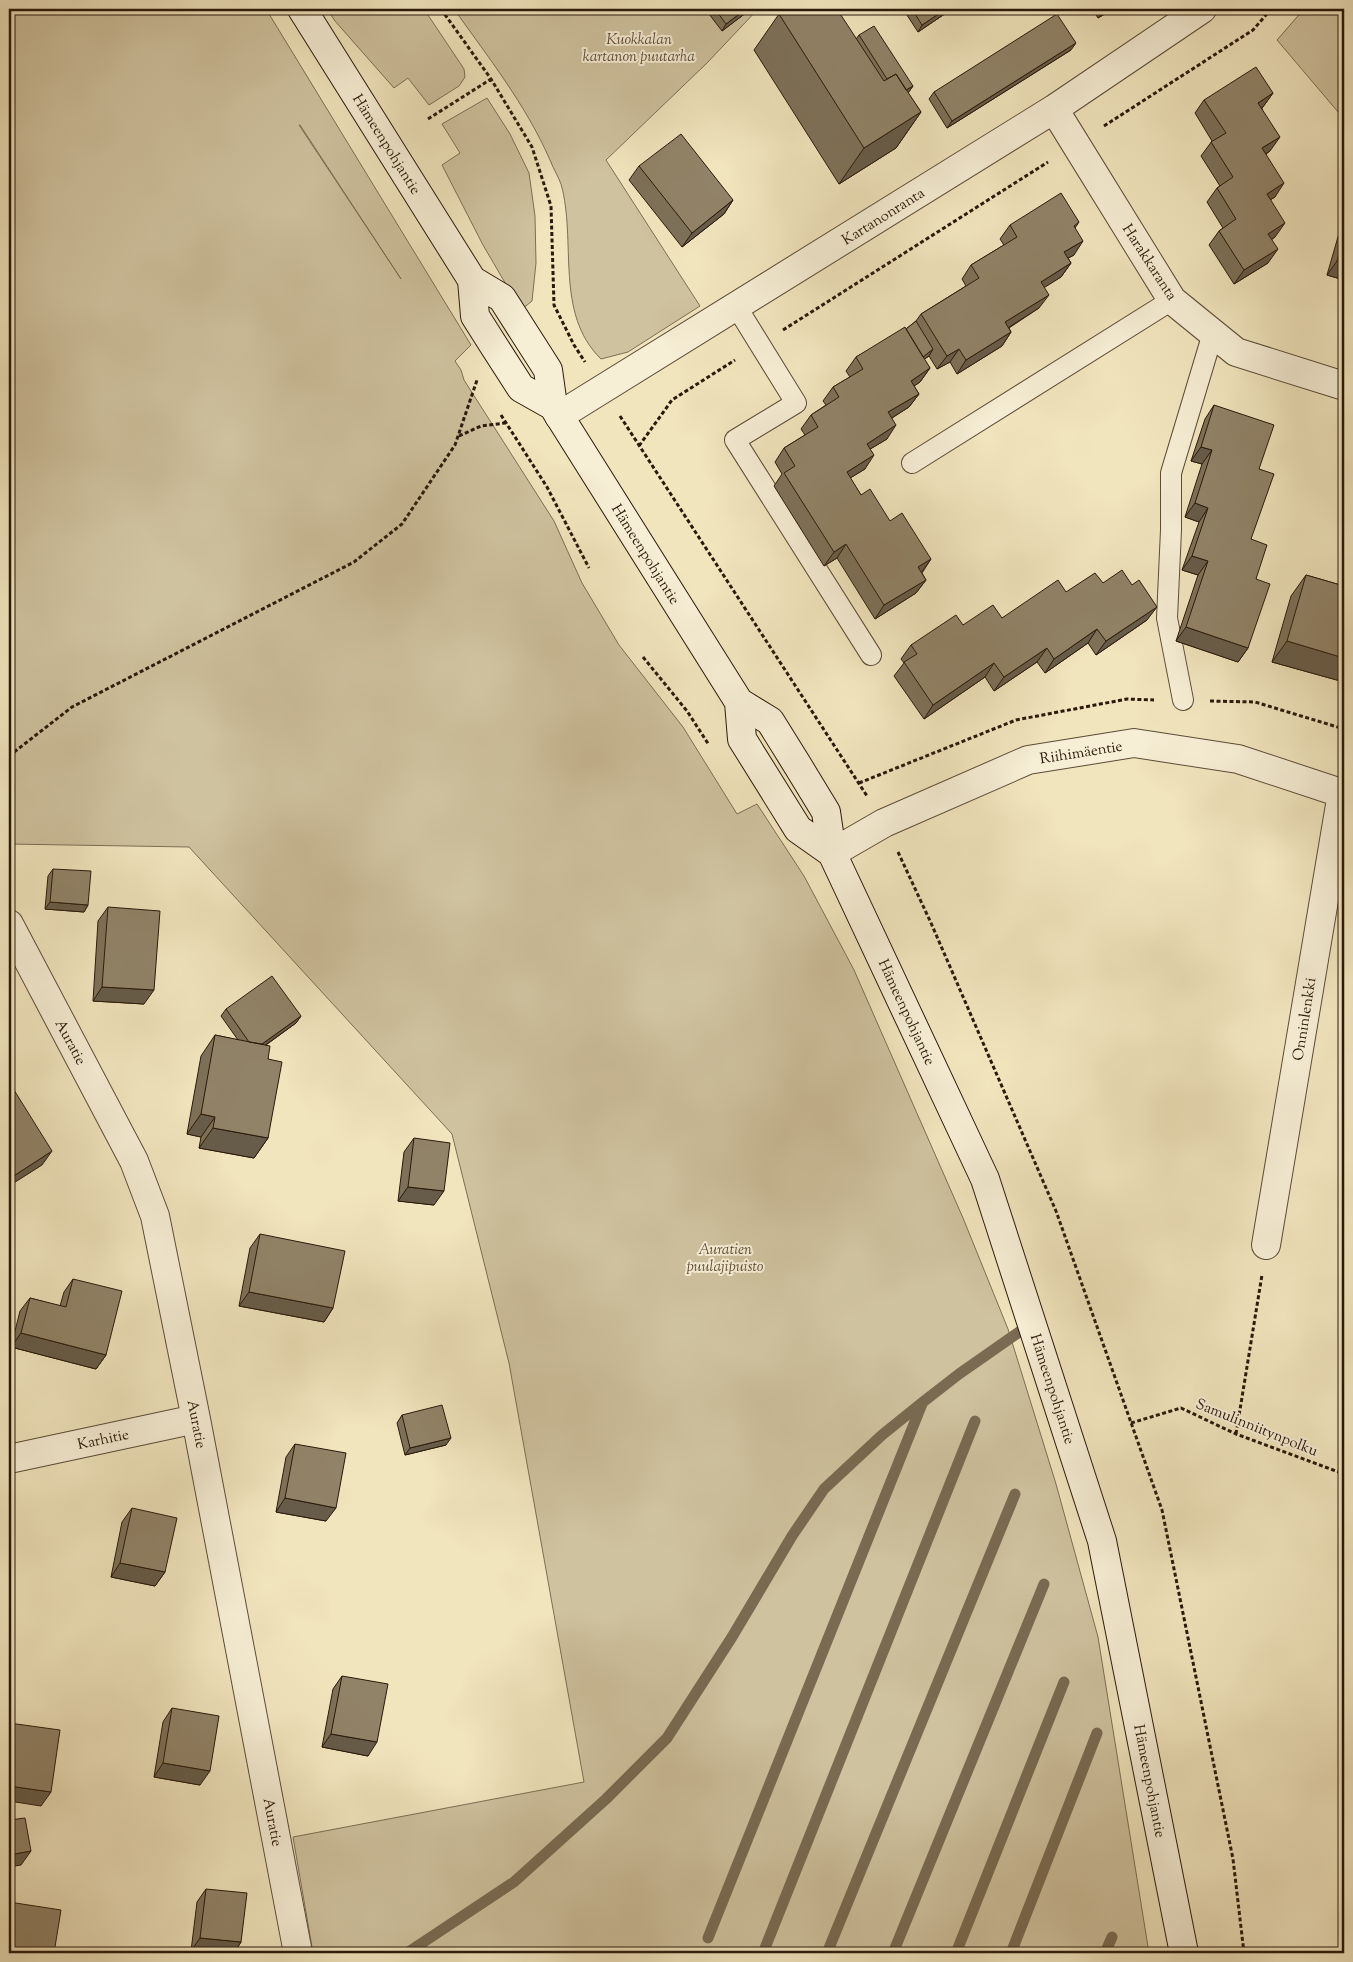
<svg xmlns="http://www.w3.org/2000/svg" width="1353" height="1962" viewBox="0 0 1353 1962" font-family="'Sorts Mill Goudy',serif">
  <style>
    .green { fill: #cfc29f; stroke: #7c6e54; fill-rule: evenodd }
    .lines { fill: none; stroke-linecap: round; stroke-linejoin: round }
    .stream { stroke: #796a51; stroke-width: 11 }
    .lane-casing { stroke: #5c4c37; stroke-width: 22 }
    .street-casing { stroke: #5c4c37; stroke-width: 30 }
    .secondary-casing { stroke: #2a190a; stroke-width: 30 }
    .path { stroke: #2a190a; stroke-width: 3; stroke-dasharray: 4 2.5; stroke-linecap: butt }
    .lane { stroke: #f6eed5; stroke-width: 20 }
    .street { stroke: #f6eed5; stroke-width: 28 }
    .secondary { stroke: #f6eed5; stroke-width: 28 }
    .wall { fill: #7d7159; stroke: #2a190a }
    .shaded-wall { fill: #665c49; stroke: #2a190a }
    .building { fill: #918368; stroke: #2a190a }
    .labels { text-anchor: middle; stroke-width: 4; stroke-linejoin: round; paint-order: stroke }
    .park-label { font-size: 15px; font-style: italic; fill: #5c4c37; stroke: #f6eed5 }
    .street-label { font-size: 15px; fill: #2a190a; stroke: #f6eed5 }
  </style>
  <rect width="100%" height="100%" fill="#f1e5be"/>
  <filter id="stains"><feTurbulence type="fractalNoise" baseFrequency=".004" numOctaves="4"/><feColorMatrix values="0 0 0 0 .2 0 0 0 0 .09 0 0 0 0 .02 0 0 0 .5 -.17"/></filter>
  <radialGradient id="worn" r=".72"><stop offset=".6" stop-color="#630" stop-opacity="0"/><stop offset="1" stop-color="#630" stop-opacity=".3"/></radialGradient>
  <path class="green" d="M9,9H266L471,345L455,361L461,370L464,380L554,521L582,583L619,645L683,727L737,814L757,804L804,876L854,970L963,1218L1008,1329L1056,1484L1098,1637L1149,1953H313L293,1837L584,1782L509,1363L452,1134L189,847L9,844V737L11,735L9,732ZM299,125H300L401,279Z
    M327,9H424L464,69L465,77L459,86L429,105L408,78L394,88L335,21Z
    M454,9H758L707,63L606,160L700,306L628,352L601,359C554,313 577,241 561,184C558,176 553,168 550,160C526,105 488,57 454,9Z
    M1304,9H1344V119L1277,40Z
    M487,98L510,134L529,173L535,216L536,263L532,301L521,310L483,245L442,165L460,153L442,124Z"/>
  <g class="lines">
    <path class="stream" d="M708,1938L922,1404
      M407,1953L514,1882L606,1799L667,1738L732,1637L792,1536L824,1489L882,1435L923,1402L959,1374L1032,1323
      M763,1953L975,1421
      M827,1953L1015,1494
      M893,1953L1044,1584
      M956,1953L1064,1682
      M1011,1953L1097,1733
      M1105,1953L1112,1937"/>
    <defs>
      <path id="lane" d="M736,306L796,403L735,440L871,655
        M912,463L1172,300
        M1183,700L1167,618L1171,530V473L1213,333"/>
      <path id="street" d="M1054,109L1172,300L1236,352L1344,386
        M559,416L1054,109L1202,9
        M832,853L884,823L1028,760L1134,743L1238,759L1344,794
        M9,924L134,1161L155,1216L196,1419L298,1953
        M1266,1245L1342,793
        M9,1459L196,1419"/>
      <path id="secondary" d="M302,9L472,280L502,298L548,370L553,406L739,702L742,739L798,829L832,853
        M472,280L475,316L494,346L521,388L553,406
        M739,702L770,721L798,766L826,812L832,853L985,1179L1102,1541L1184,1953"/>
    </defs>
    <use href="#lane" class="lane-casing"/>
    <use href="#street" class="street-casing"/>
    <use href="#secondary" class="secondary-casing"/>
    <path class="path" d="M441,9L491,79L532,147L551,206L554,305L574,345L585,362
      M428,119L491,79
      M1104,126L1253,30L1271,9
      M783,330L1048,162
      M501,415L547,487L589,568
      M620,416L867,796
      M459,436L481,426L505,423
      M639,446L672,400L735,360
      M643,657L687,711L709,745
      M1210,701L1255,702L1344,729
      M9,756L72,707L354,562L402,524L455,445L477,380
      M859,783L1016,720L1127,699L1154,700
      M898,852L931,923L1056,1211L1162,1510L1233,1859L1244,1953
      M1131,1423L1181,1408L1236,1434L1344,1474
      M1236,1434L1262,1275"/>
    <use href="#lane" class="lane"/>
    <use href="#street" class="street"/>
    <use href="#secondary" class="secondary"/>
  </g>
  <path class="wall" d="M712,9H751L722,31L709,14Z
    M903,9H952L918,32Z
    M1092,9H1113L1098,18Z
    M779,14L856,39L859,35L913,86L908,93L921,112L896,148L839,184L754,50Z
    M1071,50L947,128L929,99L934,92Z
    M1273,93L1262,108L1270,151L1266,154L1275,197L1270,200L1275,237L1272,239L1268,263L1234,284L1209,245L1219,231L1223,228L1207,202L1217,188L1220,186L1201,156L1212,141L1195,113L1204,100Z
    M639,166L733,200L724,214L682,247L629,180Z
    M1344,216V280L1327,275Z
    M1079,222L1075,228L1074,255L1068,258L1071,263L1061,277L1044,287L1039,308L1009,328L1011,332L1002,346L957,374L950,362L937,369L929,356L924,359L930,368L920,382L914,386L919,394L909,407L892,418L887,439L870,449L865,469L850,478L861,495L931,559L922,573L926,580L916,593L875,619L837,558L824,566L774,486L782,474L775,462L784,448L805,435L801,429L811,415L826,405L823,401L833,387L850,377L846,371L856,357L906,329L916,321L921,314L966,286L962,279L971,265L1004,245L1000,239L1010,225Z
    M1214,405L1259,469L1251,539L1256,579L1248,648L1238,662L1176,641L1198,575L1182,570L1199,522L1185,517L1202,464L1191,461L1205,419Z
    M1306,575L1344,586V682L1272,662L1291,596Z
    M1103,583L1147,620L1096,655L1088,643L1045,673L1037,662L994,691L985,677L924,719L894,676L904,663L901,659L911,645L963,625L1002,618L1066,592Z
    M53,869L88,905L84,912L45,909L48,876Z
    M108,907L144,1004L93,1001L98,921Z
    M226,1009L301,1016L296,1023L266,1045L268,1059V1138L254,1158L199,1148L201,1137L187,1134L201,1056L215,1035L238,1040L221,1016Z
    M414,1138L434,1205L398,1201L404,1152Z
    M260,1234L333,1308L324,1322L239,1306L250,1248Z
    M73,1279L106,1355L96,1369L11,1347L20,1311L30,1298L60,1306L64,1292Z
    M402,1415L446,1445L405,1455L397,1423Z
    M295,1444L326,1521L276,1512L286,1457Z
    M132,1508L165,1572L155,1586L111,1577L122,1522Z
    M342,1676L368,1756L322,1747L333,1689Z
    M172,1708L200,1785L154,1777L163,1722Z
    M206,1889L241,1942L234,1953H206L191,1951L197,1902Z"/>
  <path class="shaded-wall" d="M746,9H751L722,31L726,24Z
    M946,9H952L918,32L922,25Z
    M1105,9H1113L1098,18Z
    M1076,43L1071,50L947,128L952,121Z
    M913,86L908,93L897,95Z
    M1273,93L1263,107L1249,116L1258,103Z
    M921,112L896,148L839,184L864,148Z
    M1280,137L1270,151L1253,162L1262,148Z
    M1284,183L1275,197L1257,208L1267,194Z
    M733,200L724,214L682,247L692,233Z
    M1285,223L1275,237L1259,248L1268,234Z
    M1083,241L1074,255L1054,266L1064,252Z
    M1278,249L1268,263L1234,284L1244,270Z
    M1337,261L1344,263V280L1327,275Z
    M1071,263L1061,277L1031,296L1041,282Z
    M1049,295L1039,308L995,336L1005,322Z
    M1011,332L1002,346L957,374L966,360Z
    M933,349L929,356L912,368L916,361Z
    M959,349L950,362L937,369L947,356Z
    M930,368L920,382L901,395L911,381Z
    M919,394L909,407L879,426L888,412Z
    M896,425L887,439L857,457L867,444Z
    M1201,447L1212,450L1202,464L1191,461Z
    M874,455L865,469L837,486L847,472Z
    M1195,503L1208,508L1199,522L1185,517Z
    M846,544L837,558L824,566L834,552Z
    M1192,556L1208,561L1198,575L1182,570Z
    M931,559L921,573L918,567Z
    M926,580L916,593L875,619L884,605Z
    M1157,607L1147,620L1096,655L1106,641Z
    M1186,627L1248,648L1238,662L1176,641Z
    M1097,629L1088,643L1045,673L1054,659Z
    M1287,641L1344,658V682L1272,662Z
    M1047,648L1037,662L994,691L1004,677Z
    M994,663L985,677L924,719L933,705Z
    M50,902L88,905L84,912L45,909Z
    M102,987L154,990L144,1004L93,1001Z
    M301,1016L296,1023L250,1056L255,1049Z
    M201,1114L215,1117L201,1137L187,1134Z
    M213,1128L268,1138L254,1158L199,1148Z
    M52,1151L42,1165L9,1186V1179Z
    M408,1187L444,1191L434,1205L398,1201Z
    M249,1292L333,1308L324,1322L239,1306Z
    M21,1333L106,1355L96,1369L11,1347Z
    M451,1438L446,1445L405,1455L410,1448Z
    M285,1498L336,1508L326,1521L276,1512Z
    M120,1563L165,1572L155,1586L111,1577Z
    M331,1734L377,1742L368,1756L322,1747Z
    M163,1763L210,1771L200,1785L154,1777Z
    M9,1786L51,1792L41,1806L9,1801Z
    M31,1851L21,1865L9,1867V1855Z
    M200,1938L241,1942L234,1953H206L191,1951Z"/>
  <path class="building" d="M715,9H746L726,24Z
    M787,9H837L884,81L896,74L921,112L864,148L779,14Z
    M912,9H946L922,25Z
    M1057,14L1076,43L952,121L934,92Z
    M874,26L913,86L906,90L896,74L887,79L859,35Z
    M1256,67L1273,93L1258,103L1280,137L1262,148L1284,183L1267,194L1285,223L1268,234L1278,249L1244,270L1219,231L1236,219L1217,188L1233,177L1211,142L1226,133L1204,100Z
    M681,134L733,200L692,233L639,166Z
    M1061,193L1079,222L1074,226L1083,241L1064,252L1071,263L1041,282L1049,295L1005,322L1011,332L966,360L959,349L947,356L921,314L979,278L971,265L1017,237L1010,225Z
    M1344,235V263L1337,261Z
    M916,321L933,349L923,357L906,329Z
    M905,327L930,368L911,381L919,394L888,412L896,425L867,444L874,455L847,472L861,495L870,489L890,521L902,513L931,559L918,567L926,580L884,605L846,544L834,552L784,473L795,466L784,448L818,427L811,415L839,397L833,387L863,369L856,357Z
    M1214,405L1274,425L1259,469L1274,474L1251,539L1267,545L1256,579L1270,584L1248,648L1186,627L1208,561L1192,556L1208,508L1195,503L1212,450L1201,447Z
    M1122,570L1132,585L1139,580L1157,607L1106,641L1097,629L1054,659L1047,648L1004,677L994,663L933,705L904,662L917,654L911,645L956,615L963,625L993,605L1002,618L1058,580L1066,592L1095,573L1103,583Z
    M1306,575L1344,586V658L1287,641Z
    M53,869L91,871L88,905L50,902Z
    M108,907L160,911L154,990L102,987Z
    M272,976L301,1016L262,1044L249,1042L226,1009Z
    M215,1035L270,1046L268,1059L282,1062L268,1138L213,1128L215,1117L201,1114Z
    M9,1082L52,1151L9,1179Z
    M414,1138L450,1143L444,1191L408,1187Z
    M260,1234L345,1251L333,1308L249,1292Z
    M73,1279L122,1291L106,1355L21,1333L30,1298L66,1307Z
    M442,1405L451,1438L410,1448L402,1415Z
    M295,1444L346,1453L336,1508L285,1498Z
    M132,1508L177,1518L165,1572L120,1563Z
    M9,1528H11L9,1537Z
    M342,1676L388,1684L377,1742L331,1734Z
    M172,1708L219,1716L210,1771L163,1763Z
    M9,1723L60,1730L51,1792L9,1786Z
    M25,1818L31,1851L9,1855V1820Z
    M206,1889L247,1893L241,1942L200,1938Z
    M9,1902L61,1910L54,1953H9Z"/>
  <g class="labels">
    <g class="park-label">
      <text x="639" y="44">Kuokkalan<tspan x="639" dy="17">kartanon puutarha</tspan></text>
      <text x="725" y="1254">Auratien<tspan x="725" dy="17">puulajipuisto</tspan></text>
    </g>
    <g class="street-label">
      <text transform="translate(387 144) rotate(58)" y="5">Hämeenpohjantie</text>
      <text transform="translate(883 216) rotate(-32)" y="5">Kartanonranta</text>
      <text transform="translate(1150 262) rotate(57)" y="5">Harakkaranta</text>
      <text transform="translate(646 554) rotate(58)" y="5">Hämeenpohjantie</text>
      <text transform="translate(1081 752) rotate(-9)" y="5">Riihimäentie</text>
      <text transform="translate(907 1012) rotate(65)" y="5">Hämeenpohjantie</text>
      <text transform="translate(1304 1019) rotate(-81)" y="5">Onninlenkki</text>
      <text transform="translate(71 1042) rotate(62)" y="5">Auratie</text>
      <text transform="translate(1053 1389) rotate(72)" y="5">Hämeenpohjantie</text>
      <text transform="translate(197 1424) rotate(79)" y="5">Auratie</text>
      <text transform="translate(1257 1427) rotate(22)" y="5">Samulinniitynpolku</text>
      <text transform="translate(103 1439) rotate(-12)" y="5">Karhitie</text>
      <text transform="translate(1150 1781) rotate(79)" y="5">Hämeenpohjantie</text>
      <text transform="translate(273 1822) rotate(79)" y="5">Auratie</text>
    </g>
  </g>
  <rect width="1353" height="1962" fill="none" stroke="#f1e5be" stroke-width="30"/>
  <rect x="10" y="10" width="1333" height="1942" fill="none" stroke="#2a190a" stroke-width="2.5"/>
  <rect x="15" y="15" width="1323" height="1932" fill="none" stroke="#2a190a"/>
  <rect width="100%" height="100%" filter="url(#stains)"/>
  <rect width="100%" height="100%" fill="url(#worn)"/>
</svg>
